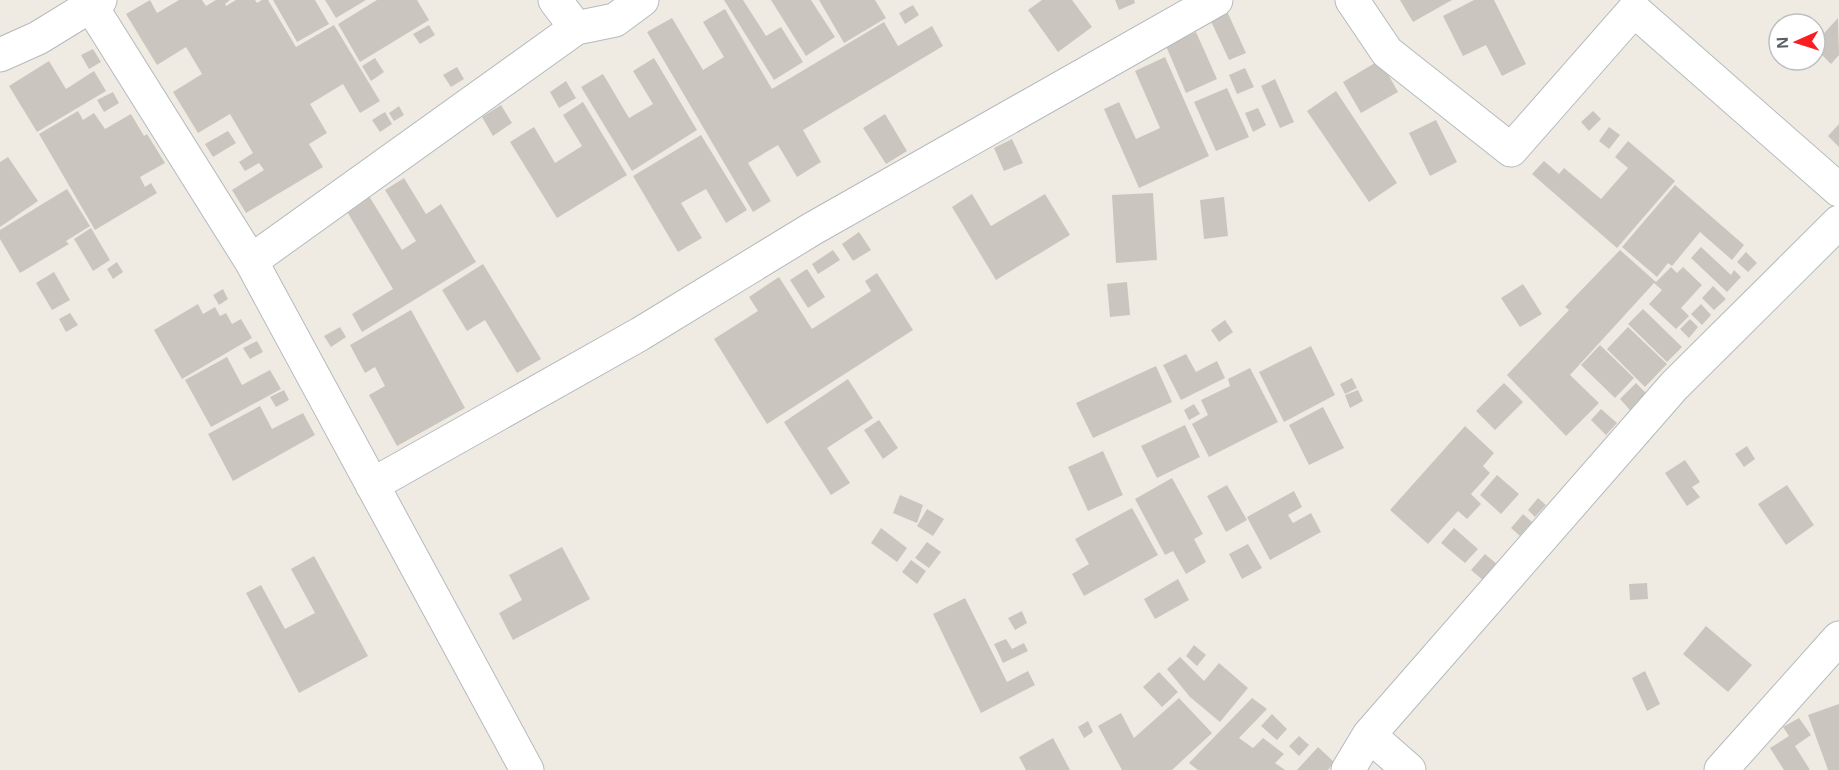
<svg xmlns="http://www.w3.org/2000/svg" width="1839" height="770" viewBox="0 0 1839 770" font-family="Arial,sans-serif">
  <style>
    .building { fill: #cac6bf }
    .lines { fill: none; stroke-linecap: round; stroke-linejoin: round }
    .street-casing { stroke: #b5babe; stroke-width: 35 }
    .street { stroke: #fff; stroke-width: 33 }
  </style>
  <rect width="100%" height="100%" fill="#efebe2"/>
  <path class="building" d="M150,0L157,13L179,0H202L206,6L216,0H230L225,4L226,6L236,0H255L257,3L262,0H268L296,47L334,25L380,101L360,113L343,84L310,104L327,133L309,144L323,167L246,213L232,190L264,170L259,163L245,171L239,162L253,153L230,114L198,133L173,92L202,74L186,47L157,65L126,14Z
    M273,0H315L329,24L297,42Z
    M325,0H366L336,18Z
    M377,0H417L429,20L360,62L338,24Z
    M724,0H743L766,36L781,27L803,62L774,80Z
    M771,0H811L835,37L806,56Z
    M819,0H875L886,18L844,43Z
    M1042,0H1072L1092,27L1058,52L1028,10Z
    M1115,0H1134L1135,3L1119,10Z
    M1400,0H1452L1413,22Z
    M1474,0H1494L1526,64L1502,76L1486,45L1463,56L1443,16Z
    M913,5L919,15L905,24L899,13Z
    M725,9L772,89L884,22L898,46L932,26L943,46L803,130L821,162L797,177L778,145L748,163L771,201L753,212L647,32L672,18L703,70L724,57L703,22Z
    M1226,9L1246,53L1229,60L1209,17Z
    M1838,18L1839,55L1831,64L1815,48V43Z
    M429,25L435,35L420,44L413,34Z
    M1196,32L1217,79L1186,93L1166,46Z
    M93,49L101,62L89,69L81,55Z
    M1165,57L1209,156L1139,188L1104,109L1119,102L1136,139L1160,128L1135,71Z
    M375,58L384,72L371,81L362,66Z
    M654,58L697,130L632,171L581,87L603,74L629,118L653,104L633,71Z
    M1380,60L1398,92L1361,113L1343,82Z
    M49,61L66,89L94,71L106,91L37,132L9,86Z
    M457,67L464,79L451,87L443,75Z
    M1245,68L1254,87L1237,94L1229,75Z
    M1275,79L1294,122L1280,128L1261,86Z
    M566,81L576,98L559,108L550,92Z
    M1227,88L1249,137L1216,151L1194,102Z
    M1336,91L1397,183L1369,202L1307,111Z
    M113,92L119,103L104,112L97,100Z
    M583,102L627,175L557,218L510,142L534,127L555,163L582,146L563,115Z
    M501,105L512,123L493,136L482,117Z
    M399,106L404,115L394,121L389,113Z
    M1258,108L1266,125L1253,132L1245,113Z
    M78,111L83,120L94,113L105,129L131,114L144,136L147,134L165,163L140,177L145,187L151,183L157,193L95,230L39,134Z
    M1593,111L1601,119L1589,131L1581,122Z
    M385,112L392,124L380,132L372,120Z
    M885,114L907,151L886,164L863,128Z
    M1436,120L1457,162L1430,176L1409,133Z
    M1839,124V147L1828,136Z
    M1609,127L1620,135L1609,149L1599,141Z
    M228,131L236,143L213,157L205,144Z
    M701,135L747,210L726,223L706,189L681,203L702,238L678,252L633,176Z
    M1012,139L1023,163L1004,171L994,148Z
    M1628,141L1675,181L1617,248L1532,174L1544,161L1559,174L1564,168L1601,199L1628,168L1615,157Z
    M8,157L38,201L0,227V162Z
    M404,178L426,214L441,204L476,262L362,332L352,314L393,289L346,210L369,196L402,250L416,241L385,190Z
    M1675,185L1744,245L1732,260L1700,232L1672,266L1668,263L1657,277L1622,247Z
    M67,189L90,226L66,241L69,244L20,273L0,239V230Z
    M1153,193L1157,260L1116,263L1112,195Z
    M972,194L991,226L1045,194L1070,235L996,280L952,207Z
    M1224,197L1228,236L1204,239L1200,200Z
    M91,228L110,260L93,271L74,239Z
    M859,232L871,250L853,261L842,244Z
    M1701,247L1731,275L1734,270L1741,277L1727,292L1691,258Z
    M833,250L840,260L818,274L812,264Z
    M1620,250L1656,282L1671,267L1677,273L1683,267L1702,285L1681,308L1689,316L1676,329L1649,304L1662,290L1654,283L1570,375L1599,403L1566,436L1507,375L1569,310L1565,307Z
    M1746,252L1757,263L1748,272L1737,262Z
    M117,262L123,272L113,279L107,269Z
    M483,264L541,359L517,373L485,320L467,331L442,290Z
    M807,269L825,297L808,308L790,280Z
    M54,272L70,300L52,310L36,283Z
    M877,273L913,330L767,424L714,339L758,311L749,297L779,277L812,329L871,291L865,281Z
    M1127,282L1130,315L1110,317L1107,284Z
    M1523,284L1542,314L1520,327L1501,298Z
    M1713,286L1726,299L1714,310L1702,298Z
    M223,289L228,299L219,305L213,295Z
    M198,304L203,314L215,307L220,316L226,313L232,324L241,319L252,338L182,379L154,330Z
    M1701,304L1711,315L1702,325L1691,314Z
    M1643,309L1682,347L1667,362L1628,324Z
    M411,310L465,408L397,446L369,395L385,386L375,367L365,373L350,345Z
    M70,313L78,325L66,332L59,319Z
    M1690,319L1698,327L1689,338L1680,329Z
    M1225,320L1233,332L1219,342L1211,330Z
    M340,327L346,337L331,347L324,336Z
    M1628,327L1667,364L1645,387L1607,349Z
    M257,341L263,352L250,359L243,348Z
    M1600,345L1634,378L1615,398L1581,365Z
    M1311,346L1335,395L1284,422L1259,372Z
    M1186,354L1196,372L1217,361L1225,378L1181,400L1163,365Z
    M227,357L242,385L270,370L281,389L211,427L185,380Z
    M1156,366L1172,402L1093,438L1076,403Z
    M1250,368L1278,422L1209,457L1192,424L1208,415L1201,400L1230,386L1228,379Z
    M1352,378L1357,388L1345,394L1340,384Z
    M848,379L873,418L827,448L850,483L831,495L784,422Z
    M1504,383L1523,402L1495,430L1476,411Z
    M1636,383L1646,393L1630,410L1620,399Z
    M284,390L289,400L276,407L270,397Z
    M1358,390L1363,401L1350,408L1345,395Z
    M1194,404L1200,414L1189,420L1184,410Z
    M260,406L272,429L303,413L315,435L233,481L208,434Z
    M1323,407L1344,448L1309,465L1289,425Z
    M1601,409L1617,423L1606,435L1591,420Z
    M879,420L898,448L883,459L864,430Z
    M1185,425L1200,457L1157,478L1141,446Z
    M1465,426L1494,453L1483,466L1490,473L1471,494L1481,504L1467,519L1458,511L1428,544L1390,510Z
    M1747,446L1755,459L1744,467L1735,454Z
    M1103,451L1123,495L1088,511L1068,467Z
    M1685,460L1700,482L1692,487L1700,497L1687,506L1665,473Z
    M1497,475L1519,494L1501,514L1480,495Z
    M1172,478L1203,534L1194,539L1206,562L1186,574L1173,551L1165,555L1135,499Z
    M1227,485L1247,520L1226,532L1207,496Z
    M1787,485L1814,525L1786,545L1758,504Z
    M1294,491L1302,507L1288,515L1293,523L1311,513L1321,532L1270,560L1247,517Z
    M900,495L923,505L917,523L893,513Z
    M1538,498L1546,505L1535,517L1528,510Z
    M1132,508L1158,555L1084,596L1072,574L1089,564L1075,539Z
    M927,509L944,519L933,536L917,526Z
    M1523,514L1532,522L1520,536L1511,528Z
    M881,528L907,548L897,562L871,543Z
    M1454,528L1478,549L1465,563L1441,543Z
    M927,542L941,552L929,568L915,558Z
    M1248,544L1262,568L1242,579L1229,554Z
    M562,547L590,599L513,640L499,613L522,600L509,575Z
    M1485,554L1498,565L1484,581L1471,570Z
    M314,556L368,656L299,693L246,593L261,585L285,629L315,613L291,569Z
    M911,560L926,571L917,584L902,572Z
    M1178,579L1189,600L1155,619L1144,599Z
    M1647,583L1648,599L1630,600L1629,584Z
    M965,598L1007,682L1028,671L1035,685L981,713L933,614Z
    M1022,611L1027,623L1015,630L1008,618Z
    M1706,626L1752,665L1728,692L1683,654Z
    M1006,639L1012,649L1024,643L1028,651L1003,663L994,644Z
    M1194,645L1206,655L1197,666L1186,656Z
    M1180,657L1204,681L1219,663L1248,688L1220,722L1190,697L1167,669Z
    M1645,671L1660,704L1647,711L1632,678Z
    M1159,672L1178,692L1162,707L1143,687Z
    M1179,698L1212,733L1172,770H1122L1098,726L1121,713L1134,738Z
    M1252,698L1267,709L1239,738L1253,748L1263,738L1284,754L1275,763L1285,770H1198L1189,763Z
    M1839,704V770H1828L1808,715Z
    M1272,714L1287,729L1277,740L1261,726Z
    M1799,718L1811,735L1795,746L1810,770H1784L1770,748L1789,736L1783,727Z
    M1088,721L1093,732L1084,738L1078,727Z
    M1299,736L1309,745L1299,756L1289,746Z
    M1053,738L1070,770H1026L1019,757Z
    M1318,747L1334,762L1328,770H1297Z"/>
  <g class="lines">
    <defs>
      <path id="street" d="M555,0L576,28
        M1352,0L1387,52L1511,150L1634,10L1839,190
        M91,6L251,261L527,770
        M0,55L38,38L100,0
        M251,261L576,28L615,20L642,0
        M372,485L640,334L812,229L1216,0
        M1369,735L1409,770
        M1348,770L1369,735L1674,386L1839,222
        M1721,770L1839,638"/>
    </defs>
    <use href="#street" class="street-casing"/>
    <use href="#street" class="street"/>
  </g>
  <g transform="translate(1797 42) rotate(267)"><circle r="28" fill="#ffffff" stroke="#bdbfc1" stroke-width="1.5"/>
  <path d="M0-4.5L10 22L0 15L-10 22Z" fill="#fa1d21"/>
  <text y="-9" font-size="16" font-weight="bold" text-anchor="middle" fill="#5b6065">N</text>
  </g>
</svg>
